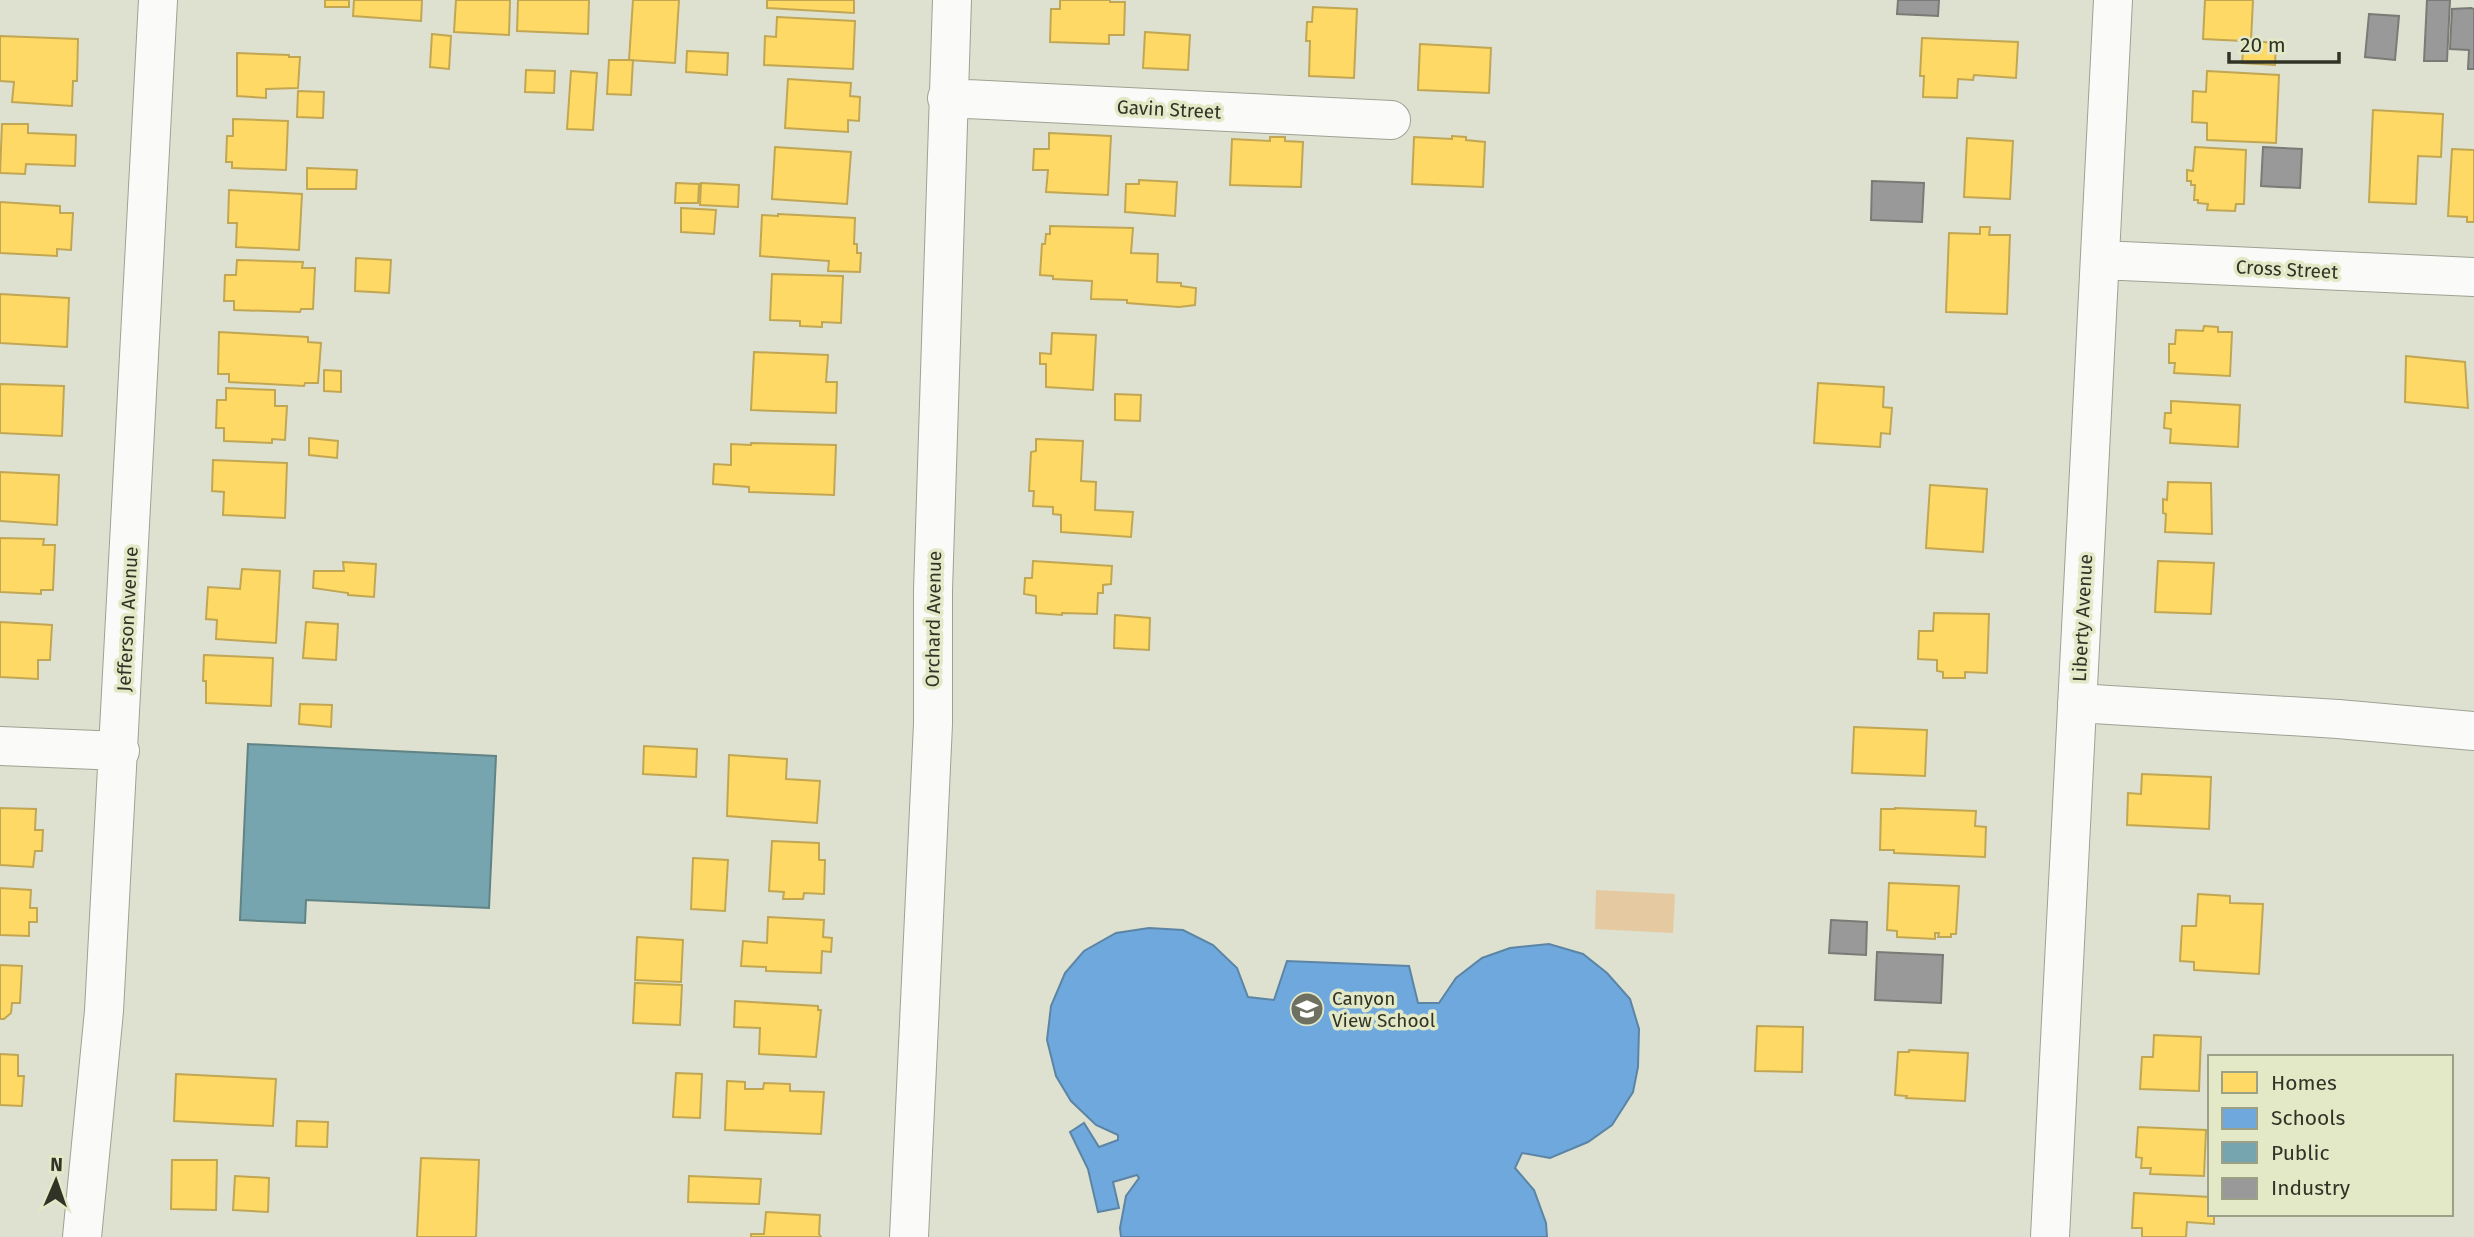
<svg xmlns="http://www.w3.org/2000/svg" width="2474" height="1237" viewBox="0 0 2474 1237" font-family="'Fira Sans',sans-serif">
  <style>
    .green { fill: #e5caa1 }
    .homes { fill: #ffd966; stroke: #c1a753; stroke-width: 2 }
    .schools { fill: #6fa8dc; stroke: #5c85a5; stroke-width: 2 }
    .public { fill: #76a5af; stroke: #618386; stroke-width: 2 }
    .industry { fill: #999; stroke: #7a7a76; stroke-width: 2 }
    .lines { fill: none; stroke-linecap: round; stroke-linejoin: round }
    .minor-casing { stroke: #9fa194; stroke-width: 40 }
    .minor { stroke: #fafaf8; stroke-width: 38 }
    .labels { text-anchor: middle; stroke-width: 7; stroke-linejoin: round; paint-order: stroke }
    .street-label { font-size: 19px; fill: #313326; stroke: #e3e9c7 }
    .poi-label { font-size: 19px; fill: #313326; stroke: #e3e9c7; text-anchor: start }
  </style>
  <rect width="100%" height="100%" fill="#dee1cf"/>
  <path class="green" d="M1596,890L1675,894L1673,933L1595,929Z"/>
  <path class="homes" d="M325,0H349V7H325Z
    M354,0H422L421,21L353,16Z
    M456,0H510L509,35L454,32Z
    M518,0H589L588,34L517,31Z
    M633,0H679L675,63L629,60Z
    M767,0H854V13L767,8Z
    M1060,0H1110V2H1125L1124,35H1109V44L1050,42L1051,9H1060Z
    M2205,0H2253L2251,41L2276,43L2275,65L2242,63L2244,41L2203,39Z
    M1313,7L1357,9L1354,78L1309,76L1310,41H1306L1307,22H1312Z
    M777,17L855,21L853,69L764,65L765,36L776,37Z
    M1145,32L1190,35L1188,70L1143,68Z
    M432,34L451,36L449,69L430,67Z
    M0,36L78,39L77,81H73L72,106L12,102L14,82L0,81Z
    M1922,38L2018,42L2016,78L1974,75L1973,80L1958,79L1957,98L1923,97L1924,76H1920Z
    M1420,44L1491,48L1489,93L1418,90Z
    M687,51L728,53L727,75L686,72Z
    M237,53L289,55V57H300L298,88L266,89V98L237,96Z
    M609,60H633L631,95L607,94Z
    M526,70L555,71L554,93L525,92Z
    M571,71L597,73L593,130L567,129Z
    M2207,71L2279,75L2276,143L2207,140V123L2192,122L2193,91L2206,92Z
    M788,79L851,83L850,96L860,97L859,121L848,120V132L785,128Z
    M298,91L324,92L323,118L297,117Z
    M2373,110L2443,114L2441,157L2418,156L2416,204L2369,202Z
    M233,119L288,121L286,170L232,168V162H226L227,136H233Z
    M2,124H28V133L76,135L75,166L26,164L25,174L0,173Z
    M1049,133L1111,136L1108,195L1046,192L1048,170H1033L1034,149H1049Z
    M1452,136L1466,137V140L1485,142L1483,187L1412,184L1414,137L1452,139Z
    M1270,137H1285V141L1303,142L1301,187L1230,185L1232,139L1270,141Z
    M1967,138L2013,141L2010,199L1964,197Z
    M775,147L851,152L847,204L772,199Z
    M2195,147L2246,150L2244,204H2236L2235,211L2207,210L2208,204L2198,203V200H2194L2195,185H2191V181H2187V170L2193,171Z
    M2452,149L2474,150V222H2467V217L2448,216Z
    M307,168L357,170L356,189H307Z
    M1139,180L1177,182L1175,216L1125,212L1126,184H1139Z
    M676,183L699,184L698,203H675Z
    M701,183L739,185L738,207L700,205Z
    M229,190L302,194L299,250L236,247L237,223H228Z
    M0,202L60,206V213H73L71,250L57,249V256L0,253Z
    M681,208L716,210L714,234L681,232Z
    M778,214L855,218L854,244H857V253H861L860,272L828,271L829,261L760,256L762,215L778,216Z
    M1050,226L1133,228L1131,253L1158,254L1157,282L1181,283V286L1196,288L1195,305L1179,307L1127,303V300L1091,299L1092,281L1053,279V276L1040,275L1042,244H1045L1046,234H1050Z
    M1980,227H1990L1989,235H2010L2007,314L1946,312L1949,233L1980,234Z
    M356,258L391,260L389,293L355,291Z
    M237,260L303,262L302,268H315L313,309H301L300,312L234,310V301H224L225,275H236Z
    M772,274L843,276L841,323L822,322V327L800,326V321L770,320Z
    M0,294L69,298L67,347L0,343Z
    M2204,326L2218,327V332H2232L2230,376L2174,373L2175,363H2169V344H2175L2176,330L2203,331Z
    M219,332L308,337V342L321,343L318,383H305L304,386L229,382V374H218Z
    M1052,333L1096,335L1093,390L1046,387V364H1040V353L1051,354Z
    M754,352L828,355L826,382H837L836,413L751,410Z
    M2406,356L2465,362L2468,408L2405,402Z
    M324,370L341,371V392L324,391Z
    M1818,383L1884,387L1883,407L1892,408L1890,434L1881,433L1880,447L1814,443Z
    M0,384L64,386L62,436L0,433Z
    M226,388L275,390V406H287L285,440L272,439V443L224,441V428H216L217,400H226Z
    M1115,394L1141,395L1140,421L1115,420Z
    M2171,401L2240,405L2238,447L2170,443L2171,429L2164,428L2165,413H2171Z
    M309,438L338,441L337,458L309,455Z
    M1036,439L1083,441L1081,481L1096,482L1095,510L1133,512L1131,537L1061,532V515L1053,514V507L1033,506L1034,491H1029L1031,452L1036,451Z
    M751,443L836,445L834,495L749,492V487L713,484L714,464L731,465V444L751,445Z
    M213,460L287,463L285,518L223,515L224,492L212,491Z
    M0,472L59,475L57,525L0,521Z
    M2168,482L2211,483L2212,534L2165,532L2166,514L2163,513V499L2167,500Z
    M1930,485L1987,489L1983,552L1926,548Z
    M0,538L44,539L43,545H55L53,590H41V594L0,592Z
    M1033,561L1112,566L1111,584L1103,585V593H1098L1097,614L1062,613V615L1036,613V596L1024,594L1025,578H1032Z
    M2158,561L2214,563L2211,614L2155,612Z
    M343,562L376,564L374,597L348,595V593L313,588L314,571H344Z
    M242,569L280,571L276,643L216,639L217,620L206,619L208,587L240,589Z
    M1934,613L1989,614L1987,673L1965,672V678H1943V672L1937,671V660L1918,659L1919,631H1933Z
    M1115,615L1150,618L1149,650L1114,648Z
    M0,622L52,625L50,660H38V679L0,677Z
    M306,622L338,624L336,660L303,658Z
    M204,655L273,658L271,706L206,703V681H203Z
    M300,704L332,705L331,727L299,724Z
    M1854,727L1927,730L1925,776L1852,773Z
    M644,746L697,749L696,777L643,774Z
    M729,755L787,759L786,779L820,781L817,823L727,816Z
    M2142,774L2211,777L2209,829L2127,825L2128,793L2141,794Z
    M0,808L36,809L35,830H43L42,851H35L33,867L0,865Z
    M1895,808L1976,811L1975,826L1986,827L1985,857L1894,853V850H1880L1881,809H1895Z
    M772,841L819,843V860H825L824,894L804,893L803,899H783L784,892L769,891Z
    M693,858L728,860L725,911L691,909Z
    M1889,883L1959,886L1956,934H1951V937H1938L1939,933H1935V939L1897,937V931L1887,930Z
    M0,888L31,890L30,908H37V922H29V936L0,935Z
    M2198,894L2230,896V903L2263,904L2259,974L2194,970V962L2180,961L2182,926H2196Z
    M768,917L824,920L823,937L832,938L831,952L822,951L821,973L766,971V967L741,966L743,941L767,943Z
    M637,937L683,940L681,982L635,980Z
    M0,965L22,966L20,1003H12L11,1013L4,1019H0Z
    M635,983L682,985L680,1025L633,1023Z
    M735,1001L818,1006V1010H821L816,1057L759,1054L760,1028L734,1027Z
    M1757,1026L1803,1027L1802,1072L1755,1071Z
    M2154,1035L2201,1037L2199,1091L2140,1089L2142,1057H2153Z
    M1909,1050L1968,1053L1965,1101L1906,1098L1907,1096L1895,1095L1898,1052H1909Z
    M0,1054L18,1055V1076H24L22,1106L0,1105Z
    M676,1073L702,1074L700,1118L673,1117Z
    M176,1074L276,1079L273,1126L174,1121Z
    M727,1081L745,1082V1089H763L764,1083L790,1084V1091L824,1092L821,1134L725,1130Z
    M297,1121L328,1122L327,1147L296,1146Z
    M2138,1127L2206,1130L2204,1176L2150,1174L2151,1168H2141L2142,1158L2136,1157Z
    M421,1158L479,1160L476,1237H417Z
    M172,1160H217L216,1210L171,1209Z
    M235,1176L269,1178L268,1212L233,1210Z
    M689,1176L761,1179L759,1204L688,1202Z
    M2134,1193L2210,1197V1214H2214V1224L2187,1222L2186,1237H2142V1228H2132Z
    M766,1212L820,1215L819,1234L821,1237H751V1234H764Z"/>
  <path class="schools" d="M1149,928L1183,930L1213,945L1237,968L1248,997L1274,1000L1287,961L1409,966L1418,1003H1439L1456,978L1482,958L1510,948L1549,944L1583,954L1607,973L1630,999L1639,1029L1638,1067L1633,1092L1612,1125L1588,1142L1550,1158L1522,1153L1515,1168L1534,1190L1546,1223L1547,1237H1121L1120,1228L1126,1196L1139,1178L1137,1175L1113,1182L1119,1208L1098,1212L1088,1169L1070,1132L1084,1123L1099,1147L1118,1140V1135L1096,1125L1071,1101L1056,1076L1047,1040L1051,1006L1065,973L1084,951L1116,933Z"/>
  <path class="public" d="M248,744L496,756L489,908L306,900L305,923L240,920Z"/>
  <path class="industry" d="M1898,0H1939L1938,16L1897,14Z
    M2427,0H2450L2447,61H2424Z
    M2471,8L2474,9V69H2468L2469,50L2450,49L2452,9Z
    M2369,14L2399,16L2395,60L2365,57Z
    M2263,147L2302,149L2300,188L2261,186Z
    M1872,181L1924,183L1922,222L1871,220Z
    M1831,920L1867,922L1866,955L1829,953Z
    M1877,952L1943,955L1941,1003L1875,1000Z"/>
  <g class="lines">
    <defs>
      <path id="minor" d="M947,98L1391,120
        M2100,260L2474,277
        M2077,703L2338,719L2474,731
        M0,746L120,751
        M82,1237L104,1011L158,0
        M909,1237L933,724V590L952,0
        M2050,1237L2113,0"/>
    </defs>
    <use href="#minor" class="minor-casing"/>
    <use href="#minor" class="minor"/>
  </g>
  <defs>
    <symbol id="school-disc" viewBox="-11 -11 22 22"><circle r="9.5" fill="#6e7061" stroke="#e3e9c7"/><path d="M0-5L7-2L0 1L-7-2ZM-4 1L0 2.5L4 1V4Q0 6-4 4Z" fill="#fff"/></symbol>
  </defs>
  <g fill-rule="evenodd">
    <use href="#school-disc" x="1288" y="990" width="38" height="38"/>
  </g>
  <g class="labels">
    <g class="street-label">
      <text transform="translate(1169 109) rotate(3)" y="7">Gavin Street</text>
      <text transform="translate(2287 269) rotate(3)" y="7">Cross Street</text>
      <text transform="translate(2082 618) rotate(-87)" y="7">Liberty Avenue</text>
      <text transform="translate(127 619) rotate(-87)" y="7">Jefferson Avenue</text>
      <text transform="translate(933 619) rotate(-89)" y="7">Orchard Avenue</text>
    </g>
    <g class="poi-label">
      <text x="1332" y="1005">Canyon<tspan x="1332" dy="22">View School</tspan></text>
    </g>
  </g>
  <rect x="2208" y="1055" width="245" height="161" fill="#e3e9c7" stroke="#9ca087" stroke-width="2"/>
  <rect x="2222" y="1072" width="35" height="21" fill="#ffd966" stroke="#9ca087" stroke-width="2"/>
  <text x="2271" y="1090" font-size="21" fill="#313326">Homes</text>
  <rect x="2222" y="1108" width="35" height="21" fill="#6fa8dc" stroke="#9ca087" stroke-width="2"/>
  <text x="2271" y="1125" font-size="21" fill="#313326">Schools</text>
  <rect x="2222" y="1142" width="35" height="21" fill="#76a5af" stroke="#9ca087" stroke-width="2"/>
  <text x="2271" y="1160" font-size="21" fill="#313326">Public</text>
  <rect x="2222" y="1178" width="35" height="21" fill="#999999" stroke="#9ca087" stroke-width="2"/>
  <text x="2271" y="1195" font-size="21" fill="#313326">Industry</text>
  <g transform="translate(56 1181) rotate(2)" stroke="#e3e9c7" stroke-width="5" paint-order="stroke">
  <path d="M0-5L12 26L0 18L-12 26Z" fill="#313326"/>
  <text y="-10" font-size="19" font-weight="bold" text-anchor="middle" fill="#313326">N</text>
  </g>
  <path d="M2229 52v10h110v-10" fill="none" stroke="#313326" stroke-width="3.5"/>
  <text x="2240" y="52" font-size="21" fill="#313326" stroke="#e3e9c7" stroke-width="5" paint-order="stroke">20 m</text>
</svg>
